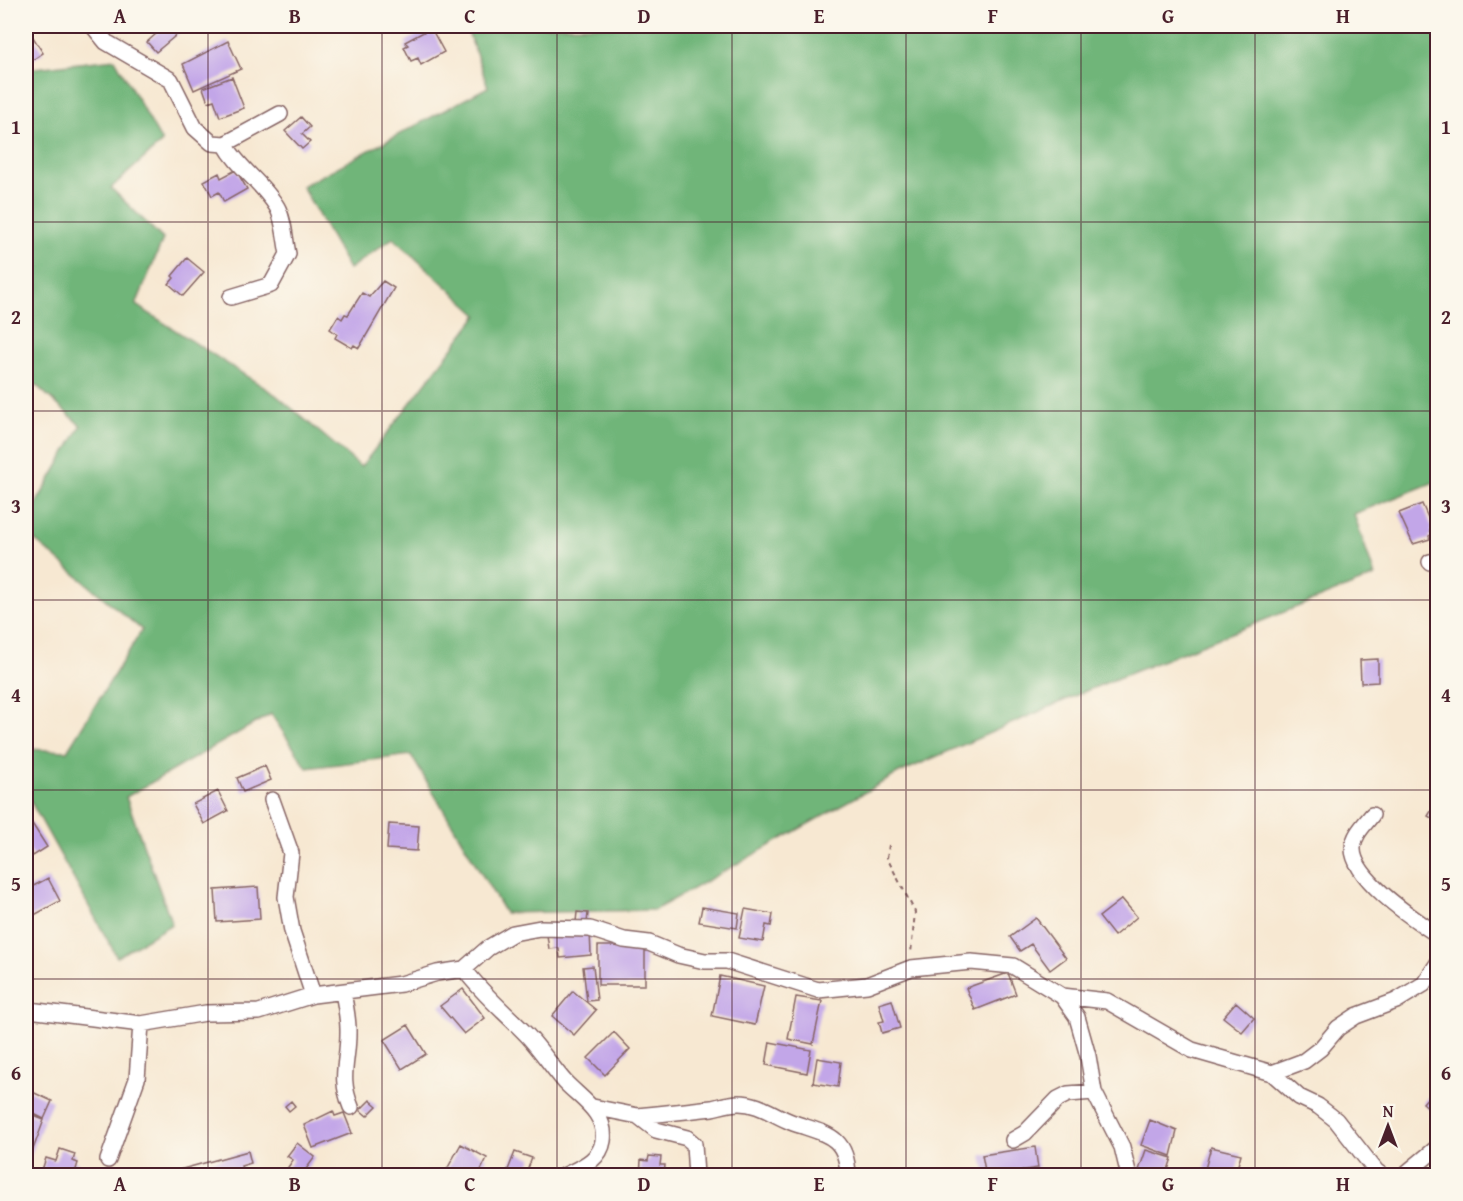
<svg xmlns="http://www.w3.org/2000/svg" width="1463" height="1201" viewBox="0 0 1463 1201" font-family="'Gentium Book Plus',serif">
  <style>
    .forest { fill: #70b579; stroke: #5d6a52; stroke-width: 1.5 }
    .building { fill: #c2a6e8 }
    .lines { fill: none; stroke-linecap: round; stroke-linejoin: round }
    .street-casing { stroke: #876565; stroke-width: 18 }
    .path { stroke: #876565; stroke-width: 2; stroke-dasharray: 4.5 4.5; stroke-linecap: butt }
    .street { stroke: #fff; stroke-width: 15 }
    .grid { fill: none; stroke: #4a1f2b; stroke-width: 1.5; stroke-opacity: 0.55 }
    .neatline { fill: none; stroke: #4a1f2b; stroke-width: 2 }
    .grid-label { font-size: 20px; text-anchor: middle; font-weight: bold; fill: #4a1f2b }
  </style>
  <rect width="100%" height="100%" fill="#fbf7ec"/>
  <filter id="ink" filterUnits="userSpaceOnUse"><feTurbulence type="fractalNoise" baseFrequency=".0167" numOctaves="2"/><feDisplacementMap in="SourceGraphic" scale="12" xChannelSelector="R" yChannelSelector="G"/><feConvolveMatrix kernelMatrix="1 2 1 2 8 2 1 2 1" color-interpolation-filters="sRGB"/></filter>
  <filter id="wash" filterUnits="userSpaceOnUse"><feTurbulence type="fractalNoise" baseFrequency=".008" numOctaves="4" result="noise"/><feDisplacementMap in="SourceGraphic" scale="24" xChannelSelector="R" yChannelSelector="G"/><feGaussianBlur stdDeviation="1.35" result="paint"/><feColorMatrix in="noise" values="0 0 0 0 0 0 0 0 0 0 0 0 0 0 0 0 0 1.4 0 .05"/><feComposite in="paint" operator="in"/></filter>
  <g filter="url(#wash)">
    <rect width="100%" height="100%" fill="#f7e8d2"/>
    <path class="forest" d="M466,26H1437V481L1354,514L1375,576L1088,690L899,773L655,910L505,913L411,755L307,768L271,714L126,797L172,924L117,957L26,793V749L67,751L142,630L26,533V521L81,426L26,376V69L115,59L162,142L111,188L163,239L136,305L276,395L361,467L478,315L393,238L349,269L302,186L488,87Z"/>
    <g id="blocks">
      <path class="building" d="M26,26L43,53L31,61L26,52Z
        M165,26H187L156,52L147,42Z
        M431,28L444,52L421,65L418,58L411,61L404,47L408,45L405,42Z
        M228,41L241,69L194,90L183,64Z
        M232,77L244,108L220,117L214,100L208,102L203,88Z
        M301,117L310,127L302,134L310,142L302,149L285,131Z
        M236,170L247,189L224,202L219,192L212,196L204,181L219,173L221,178Z
        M187,258L204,272L183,296L169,284L174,278L172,276Z
        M383,281L394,288L359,348L354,345L352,348L335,338L337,334L330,329L338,316L342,319L345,314L348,315L362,293L369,297Z
        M1422,504L1433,529L1430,530L1432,534L1429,536L1430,539L1413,544L1399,513Z
        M1378,659V682L1361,683L1360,660Z
        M265,766L271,780L243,792L237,778Z
        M218,791L228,811L204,824L193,804Z
        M1438,800V822L1428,816Z
        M31,822L47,847L33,856L26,845V825Z
        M389,824L419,826L417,851L387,849Z
        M48,878L60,901L27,919L26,890Z
        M258,887L260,919L217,922L215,890Z
        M1122,899L1137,917L1114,936L1099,917Z
        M702,907L739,913L737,928L699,922Z
        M745,909L773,914L771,926L766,925L763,942L739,938Z
        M577,912L588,913L587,923L576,922Z
        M1036,918L1066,958L1050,970L1031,944L1020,951L1010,937Z
        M590,931L591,955L560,958L559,948L549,949L547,935Z
        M598,946H645V985H598Z
        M593,966L597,1000L587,1001L583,967Z
        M1008,973L1016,994L975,1010L966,988Z
        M720,976L764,986L755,1025L712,1016Z
        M463,989L485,1018L464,1034L440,1006Z
        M573,991L596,1010L574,1035L552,1016Z
        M796,997L822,1001L813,1044L788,1039Z
        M892,1000L900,1028L882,1033L879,1022L884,1021L879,1004Z
        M1236,1002L1254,1018L1242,1032L1223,1017Z
        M408,1025L426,1054L402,1069L384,1040Z
        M614,1032L630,1049L605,1075L588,1058Z
        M770,1042L811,1050L807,1073L766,1065Z
        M817,1058L841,1062L838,1087L813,1083Z
        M26,1089L52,1101L44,1119L26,1110Z
        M1432,1093L1438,1098V1116L1423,1103Z
        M370,1100L377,1106L367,1116L360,1110Z
        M291,1101L295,1106L289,1111L285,1106Z
        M333,1111L335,1116L344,1113L352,1133L313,1148L304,1125Z
        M26,1113L44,1120L26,1168Z
        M1150,1120L1177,1131L1171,1156L1141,1145Z
        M297,1143L315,1157L301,1176H282L293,1160L287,1156Z
        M461,1144L487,1158L478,1176H455L446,1171Z
        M1035,1147L1038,1168L986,1176L982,1155Z
        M1211,1147L1241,1154L1235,1176L1205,1169Z
        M60,1149L75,1154L73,1161L78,1163L74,1176H40L46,1158L56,1161Z
        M1146,1150L1172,1158L1166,1176L1138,1173Z
        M248,1151L251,1163L241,1166L244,1176H157Z
        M515,1152L532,1158L525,1176L508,1170Z
        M649,1156L661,1157L660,1165H665L664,1176H640L641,1160L648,1161Z"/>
    </g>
  </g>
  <g filter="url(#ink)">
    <use href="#blocks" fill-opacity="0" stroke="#876565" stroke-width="1.5"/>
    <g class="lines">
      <defs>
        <path id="street" d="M93,26L106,42L171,80L195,128L212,143L225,144L280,114
          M225,144C238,168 263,183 277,207C284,219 285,240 288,254L271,285L231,297
          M1430,562L1438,561
          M272,800L291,853L286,897L292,931L313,995
          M1372,815C1365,824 1354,834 1353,847C1351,878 1414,919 1438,935
          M464,969C483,995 506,1013 527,1035C541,1050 552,1067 565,1082C581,1099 607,1113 603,1141C600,1161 579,1168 564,1176
          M343,992C345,1004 348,1017 348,1029C349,1061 338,1075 351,1107
          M1062,996L1077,1017L1088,1056L1094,1092L1122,1147L1129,1176
          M26,1007L29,1010L141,1024L206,1013L259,1012L313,995L401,984L437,973L464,969L488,948L513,933L540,928L590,929L624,940L649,943L678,955L705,961H727L818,990L867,985L911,968L971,962L1013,966L1062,996L1107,1001L1192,1050L1272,1073L1304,1061L1321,1048L1338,1028L1356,1016L1396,1001L1424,984L1438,963
          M1272,1073L1299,1097L1318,1106L1336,1120L1376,1171L1383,1176
          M593,1107L638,1116L656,1130L687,1138L694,1144L696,1176
          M638,1116C663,1113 688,1111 712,1108C721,1106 730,1103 739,1103C759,1103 773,1115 791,1122C823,1134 847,1133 848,1176
          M1013,1140L1025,1133L1058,1099L1068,1094L1094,1092
          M108,1160L137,1079L141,1024
          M1403,1176L1438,1147"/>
      </defs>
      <use href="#street" class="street-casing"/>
      <path class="path" d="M381,29V26
        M889,845L887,858L915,912L911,953"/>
      <use href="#street" class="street"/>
    </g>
  </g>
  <path class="grid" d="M208,26V1176M382,26V1176M557,26V1176M732,26V1176M906,26V1176M1081,26V1176M1255,26V1176M26,222H1438M26,411H1438M26,600H1438M26,790H1438M26,979H1438"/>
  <rect width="1463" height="1201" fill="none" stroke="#fbf7ec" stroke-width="66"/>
  <g transform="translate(1388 1126)" stroke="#fbf7ec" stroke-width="4.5" paint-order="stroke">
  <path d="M0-4.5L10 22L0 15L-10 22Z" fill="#4a1f2b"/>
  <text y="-9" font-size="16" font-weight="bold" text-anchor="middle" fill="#4a1f2b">N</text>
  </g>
  <rect x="33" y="33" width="1397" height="1135" class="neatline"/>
  <g class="grid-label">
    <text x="120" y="23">A</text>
    <text x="295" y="23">B</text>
    <text x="470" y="23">C</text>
    <text x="644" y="23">D</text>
    <text x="819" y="23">E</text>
    <text x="993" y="23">F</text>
    <text x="1168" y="23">G</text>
    <text x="1343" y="23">H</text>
    <text x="16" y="134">1</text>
    <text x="1446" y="134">1</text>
    <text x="16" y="324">2</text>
    <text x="1446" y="324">2</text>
    <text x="16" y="513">3</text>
    <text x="1446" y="513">3</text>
    <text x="16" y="702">4</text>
    <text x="1446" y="702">4</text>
    <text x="16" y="891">5</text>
    <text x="1446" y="891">5</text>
    <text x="16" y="1080">6</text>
    <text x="1446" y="1080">6</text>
    <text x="120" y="1191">A</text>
    <text x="295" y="1191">B</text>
    <text x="470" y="1191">C</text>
    <text x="644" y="1191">D</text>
    <text x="819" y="1191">E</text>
    <text x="993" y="1191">F</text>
    <text x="1168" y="1191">G</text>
    <text x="1343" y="1191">H</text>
  </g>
</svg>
